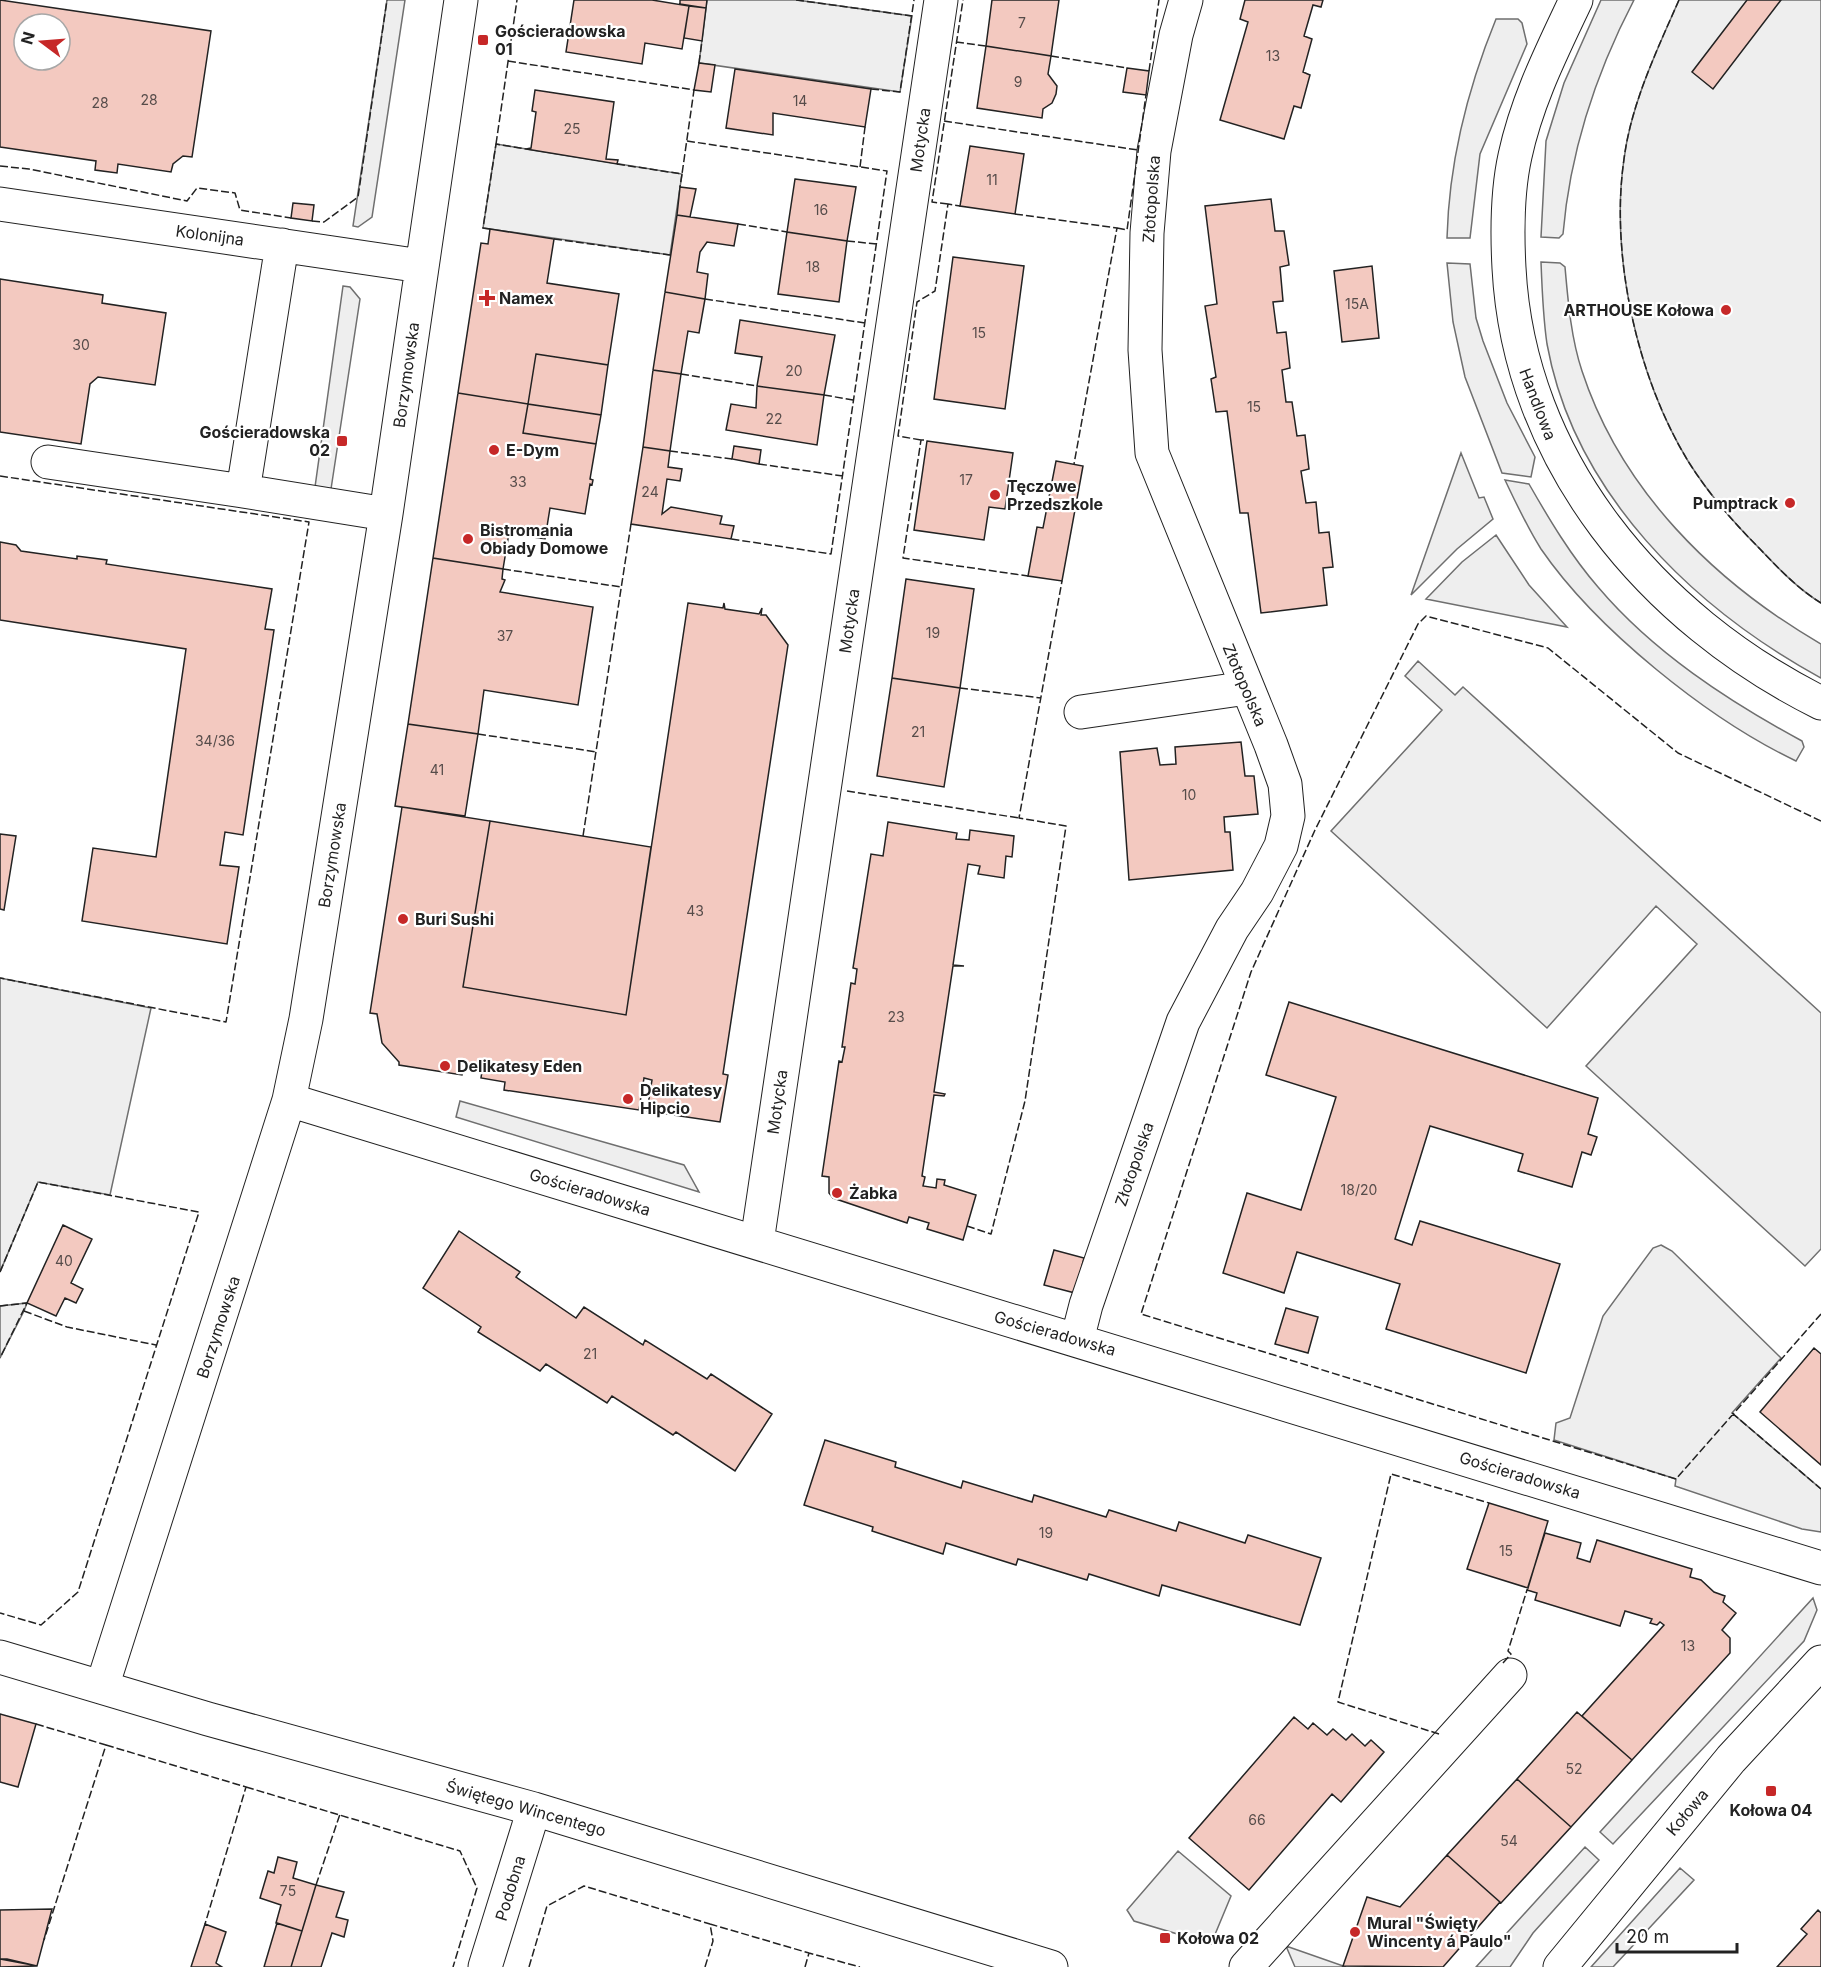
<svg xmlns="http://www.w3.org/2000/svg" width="1821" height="1967" viewBox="0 0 1821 1967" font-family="Inter,sans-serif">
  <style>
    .green { fill: #eee; stroke: #6f6f6f; stroke-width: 1.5 }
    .building { fill: #f3c9c0; stroke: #222; stroke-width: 1.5; fill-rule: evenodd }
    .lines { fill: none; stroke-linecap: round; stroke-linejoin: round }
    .minor-casing { stroke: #222; stroke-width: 35 }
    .minor { stroke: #fff; stroke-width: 33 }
    .fence { stroke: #222; stroke-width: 1.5; stroke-dasharray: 8 3; stroke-linecap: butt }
    .poi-dot { fill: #c62828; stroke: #fff; stroke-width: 2 }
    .labels { text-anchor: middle; stroke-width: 4.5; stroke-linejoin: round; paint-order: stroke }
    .number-label { font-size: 14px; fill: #564c4a }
    .poi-label { font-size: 16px; font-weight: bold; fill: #222; stroke: #fff; text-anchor: start }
    .street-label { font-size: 16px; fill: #222; stroke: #fff }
  </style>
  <rect width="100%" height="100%" fill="#fff"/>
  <path class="green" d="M387,0H405L372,217L358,227L353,226Z
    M707,0H797L912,16L900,92L699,63Z
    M1601,0H1634C1596,73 1570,152 1563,234L1559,238L1541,237L1546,141L1564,83Z
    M1679,0H1821V603C1798,589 1778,568 1760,549C1733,522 1708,493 1688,461C1637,377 1610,256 1624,159C1631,104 1657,50 1679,0Z
    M1496,19H1518L1522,23L1527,44L1480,154L1470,238H1447C1449,161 1467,90 1496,19Z
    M496,144L682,174L670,255L483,228Z
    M1541,262L1560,263L1565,267C1568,301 1571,338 1582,371C1621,490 1714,582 1821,644V678C1693,608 1574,493 1547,344C1543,317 1542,289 1541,262Z
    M1447,263L1470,264L1476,318L1483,341L1507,403L1535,457L1531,477L1502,473L1465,377L1453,322Z
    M343,286L350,287L360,299L331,489L315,487Z
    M1461,453L1479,498L1484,497L1493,519L1457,549L1411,595Z
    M1505,480L1529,484C1549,519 1571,556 1598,587C1653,652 1728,701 1802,741L1804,747L1796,761C1708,719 1596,629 1541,549C1527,527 1516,503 1505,480Z
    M1496,535L1529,585L1567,627L1426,599L1462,562Z
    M1418,661L1455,695L1463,687L1821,1013V1249L1805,1266L1586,1066L1697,944L1656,906L1547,1028L1331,831L1442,710L1405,676Z
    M0,978L151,1008L110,1195L38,1182L0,1272Z
    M460,1101L684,1165L699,1192L456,1117Z
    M1661,1245L1672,1251L1781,1358L1732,1413L1821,1489V1532L1802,1529L1675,1486L1676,1479L1554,1440L1556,1423L1570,1418L1603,1316L1653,1248Z
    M27,1303L24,1311L0,1358V1306Z
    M1813,1598L1817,1610L1804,1641L1613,1844L1600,1832Z
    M1585,1847L1599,1860L1533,1933L1510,1967H1476Z
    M1178,1851L1231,1896L1211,1944L1134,1921L1127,1910Z
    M1680,1868L1694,1880L1613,1967H1591Z
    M1286,1946L1346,1967H1295Z"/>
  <path class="building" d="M0,0L211,31L192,157L183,156L173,164L171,172L118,164L117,173L95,170L96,161L0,147ZM24,24H60V60H24Z
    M574,0H652L689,6L682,49L645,43L642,64L566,52Z
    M680,0H707L706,8L680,4Z
    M992,0H1059L1051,56L986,46Z
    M1245,0H1323L1321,7L1313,5L1304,36L1312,39L1303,72L1310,75L1301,108L1294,106L1284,139L1220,120L1248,22L1240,19Z
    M1747,0H1781L1713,89L1692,72Z
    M689,6L706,8L702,41L684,38Z
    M986,46L1051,56L1048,74L1057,86L1056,94L1052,103L1043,109L1042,118L977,108Z
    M699,63L715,65L711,92L694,90Z
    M1127,68L1149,71L1146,95L1123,92Z
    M735,69L871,89L865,127L773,113V135L726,128Z
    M535,90L614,102L606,159L618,160L617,164L526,149L531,148L536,112L532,111Z
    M970,146L1024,154L1015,214L960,206Z
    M795,179L856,187L847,241L787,232Z
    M680,187L696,189L690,217L677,215Z
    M1271,199L1275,231H1284L1289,265L1280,267L1283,301L1273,302L1277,333L1286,332L1290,368L1282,370L1286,402H1292L1297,436L1305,435L1309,469L1301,471L1306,503L1316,502L1319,533L1329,532L1333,567L1323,568L1327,605L1261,613L1248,513H1240L1227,411L1216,412L1211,379L1216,377L1205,306L1217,304L1205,206Z
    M293,203L314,205L312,221L291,218Z
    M677,215L738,224L734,246L707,242L700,252L697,272L708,274L705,299L665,292Z
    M490,229L554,239L547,283L619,294L608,365L536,354L528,404L458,393L481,243L488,244Z
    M787,232L847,241L839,302L778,294Z
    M953,257L1024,266L1005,409L934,399Z
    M1372,266L1379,338L1342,342L1334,271Z
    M0,279L103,295L102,303L166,313L155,385L98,377L90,384L81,444L0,432Z
    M665,292L705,299L699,333L688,331L681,374L653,370Z
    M740,320L835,335L824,395L757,386L762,357L735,353Z
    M536,354L608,365L601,415L528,404Z
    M653,370L681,374L670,451L643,447Z
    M757,386L824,395L817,445L726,430L731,404L756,408Z
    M458,393L528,404L523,433L596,444L590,479L593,480L592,485L590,484L585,514L550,508L545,539L509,533L503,569L433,558Z
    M528,404L601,415L596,444L523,433Z
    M927,441L1013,453L1005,509L989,507L984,540L914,530Z
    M734,446L761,450L759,464L732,459Z
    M643,447L670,451L668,467L682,469L680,481L667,479L662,514L671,507L722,516L720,524L734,526L731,539L631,524Z
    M1056,461L1083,466L1062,581L1028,576L1037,527L1043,528Z
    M0,542L16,545L21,551L77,559V556L107,560L106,564L272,589L265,629L274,630L243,835L225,832L220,865L239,867L227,944L82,921L93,848L156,857L186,649L0,620Z
    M433,558L503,569L502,579L505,580L500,592L593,607L578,705L484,690L478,734L408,724Z
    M906,579L974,589L960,688L892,678Z
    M688,603L723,608L724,603L725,609L759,614L762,608L761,615H766L788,645L723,1074L728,1075L720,1122L647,1111L652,1080L644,1078L639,1110L504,1090L505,1082L481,1078L482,1071L463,1068L462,1075L399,1065V1062L382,1043L377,1014L370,1013L402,807L490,821L463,987L626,1015Z
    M892,678L960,688L944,787L877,776Z
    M408,724L478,734L465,816L395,806Z
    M1241,742L1245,776H1254L1258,814L1224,817L1225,832H1230L1233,870L1129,880L1120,752L1157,748L1160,765L1176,764L1175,747Z
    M490,821L651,847L626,1015L463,987Z
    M888,822L957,833L956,839L969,840L970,830L1014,836L1012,857L1006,856L1004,878L978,874L980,866L968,864L953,965L964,966H953L934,1092L945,1094L944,1096L934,1095L922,1176L925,1177L923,1186L936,1188L937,1179L945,1180L944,1185L976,1195L963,1240L927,1229L929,1223L909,1217L907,1223L833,1198L829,1193V1177L822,1176L839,1061L842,1062L845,1047H842L851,983L855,984L857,969L853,968L871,854L883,856Z
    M0,834L16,836L4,910L0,909Z
    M1289,1002L1598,1098L1588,1134L1597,1137L1591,1155L1582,1152L1572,1187L1518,1171L1523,1154L1430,1126L1395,1239L1412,1245L1420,1221L1560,1264L1526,1373L1386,1329L1400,1284L1297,1252L1284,1293L1223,1273L1247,1193L1301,1210L1336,1097L1266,1075Z
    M63,1225L92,1239L71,1283L83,1289L76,1303L65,1298L56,1316L27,1303Z
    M459,1231L520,1272L516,1277L576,1318L584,1307L643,1345L645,1340L707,1379L711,1374L772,1414L735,1471L676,1432L673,1435L612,1396L607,1403L546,1364L540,1371L478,1332L481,1327L423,1288Z
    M1054,1250L1084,1258L1075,1293L1044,1285Z
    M1286,1308L1318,1317L1308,1353L1275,1344Z
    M1814,1348L1821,1354V1465L1760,1412Z
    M825,1440L896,1462L895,1467L961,1488L963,1481L1032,1502L1034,1495L1106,1517L1109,1510L1176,1531L1179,1522L1245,1543L1248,1535L1321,1558L1300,1625L1162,1585L1159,1596L1089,1574L1087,1580L1018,1559L1016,1565L946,1543L943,1554L872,1531L873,1527L804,1505Z
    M1489,1503L1548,1521L1528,1588L1467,1569Z
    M1545,1533L1581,1543L1577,1558L1590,1562L1597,1540L1692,1569L1690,1577L1701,1580L1714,1592L1725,1596L1723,1602L1736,1613L1722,1630L1730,1638V1653L1632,1760L1582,1716L1664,1625L1660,1622L1657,1625L1650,1623L1652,1619L1625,1611L1620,1626L1535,1600L1537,1593L1527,1590Z
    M1577,1712L1632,1760L1571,1827L1517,1779Z
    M0,1714L36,1724L18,1787L0,1782Z
    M1294,1717L1308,1729L1313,1723L1327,1735L1333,1729L1346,1740L1352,1734L1365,1746L1371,1740L1384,1752L1341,1802L1332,1794L1249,1890L1189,1838Z
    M1517,1779L1571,1827L1501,1903L1447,1855Z
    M1447,1855L1500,1902L1443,1967L1343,1966L1367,1897L1400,1907Z
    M278,1857L297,1862L293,1878L316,1885L302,1931L276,1923L281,1905L260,1898L268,1871L274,1873Z
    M316,1885L344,1892L336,1917L348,1920L344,1937L332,1933L321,1967H291Z
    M52,1909L37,1966L0,1959V1910Z
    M1818,1910L1821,1913V1967H1777L1807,1934L1801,1929Z
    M277,1923L302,1931L291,1967H264Z
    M205,1924L226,1932L216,1963L222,1967H191Z
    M0,1959H7L37,1966L0,1967Z"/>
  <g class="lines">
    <defs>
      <path id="minor" d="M1576,0C1552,51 1527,100 1515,156C1507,192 1507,231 1509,268C1519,461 1652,619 1821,703
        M0,204L421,266
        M282,245L243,491L386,514
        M48,462L243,491
        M1081,712L1247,688
        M289,1100L1821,1568
        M757,1242L941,0
        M1077,1340L1086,1305L1183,1022L1232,929L1257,892L1281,846L1288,816L1285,784L1271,745L1152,453L1145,350L1147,233L1154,151L1176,35L1186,0
        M0,1657L208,1719L534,1809L1051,1967
        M102,1687L289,1100L306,1019L386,514L461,0
        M485,1967L534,1809
        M1246,1967L1510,1675
        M1560,1967L1731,1759L1821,1662"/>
    </defs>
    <use href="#minor" class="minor-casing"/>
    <use href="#minor" class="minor"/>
    <path class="fence" d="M796,0L912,16
      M1679,0C1657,50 1631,104 1624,159C1610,256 1637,377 1688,461C1708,493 1733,522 1760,549C1778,568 1798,589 1821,603
      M956,42L986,46
      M1051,56L1127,68
      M508,61L694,90L682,174
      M699,63L702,41
      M1149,71L1159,0
      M871,89L900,92L914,0
      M944,121L1138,150
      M687,141L887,171L831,554L731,539
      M496,144L517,0
      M617,164L682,174L680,187
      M0,166L29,169L187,201L197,188L235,193L240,210L291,218
      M860,167L865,127
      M948,204L932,202L963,0
      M1015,214L1117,228L1074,464
      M312,221L324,222L358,197L387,0
      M738,224L787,232
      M1117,228L1127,230L1146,95
      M490,229L483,228L496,144L526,149
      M554,239L670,255
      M847,241L877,244
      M705,299L865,323
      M681,374L757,386
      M824,395L853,400
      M921,440L898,436L917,302L935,291L948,204L960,206
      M924,440H921L903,558L1028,576
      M670,451L732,459
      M759,464L843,476
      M0,476L309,522L226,1022L0,978
      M503,569L621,587
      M960,688L1041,698
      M478,734L597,752
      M847,791L1019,818
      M1821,821L1678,753L1548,648L1426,616L1418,624L1315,830L1251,972L1141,1314L1676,1479L1821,1314
      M583,836L631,524
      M967,1226L991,1234L1025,1101L1066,826L1019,818L1062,581
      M0,1272L38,1182L199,1212L78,1592L41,1625L0,1613
      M0,1306L27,1303L0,1358
      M24,1311L67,1327L156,1345
      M1732,1413L1821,1489
      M1503,1663L1511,1654L1508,1651L1527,1590
      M36,1724L106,1745L44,1940
      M1439,1734L1338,1702L1391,1474L1489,1503
      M106,1745L246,1787L205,1924
      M246,1787L460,1851L477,1888L453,1967
      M316,1885L340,1814
      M529,1967L547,1906L584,1886L710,1924
      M705,1967L713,1941L710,1924L809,1953
      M805,1967L809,1953L860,1967"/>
  </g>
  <g class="poi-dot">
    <rect x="477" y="34" width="12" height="12" rx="3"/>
    <path d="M484 289h6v6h6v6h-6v6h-6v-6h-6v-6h6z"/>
    <circle cx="1726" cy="310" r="6"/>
    <rect x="336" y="435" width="12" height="12" rx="3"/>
    <circle cx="494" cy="450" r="6"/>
    <circle cx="995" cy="495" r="6"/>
    <circle cx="1790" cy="503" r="6"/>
    <circle cx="468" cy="539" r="6"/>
    <circle cx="403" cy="919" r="6"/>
    <circle cx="445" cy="1066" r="6"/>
    <circle cx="628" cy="1099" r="6"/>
    <circle cx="837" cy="1193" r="6"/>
    <rect x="1765" y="1785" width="12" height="12" rx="3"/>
    <circle cx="1355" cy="1932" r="6"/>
    <rect x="1159" y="1932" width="12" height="12" rx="3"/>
  </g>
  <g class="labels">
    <g class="number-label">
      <text x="1022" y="28">7</text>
      <text x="1273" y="61">13</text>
      <text x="1018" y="87">9</text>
      <text x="149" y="105">28</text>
      <text x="800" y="106">14</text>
      <text x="100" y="108">28</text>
      <text x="572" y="134">25</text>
      <text x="992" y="185">11</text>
      <text x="821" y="215">16</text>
      <text x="813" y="272">18</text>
      <text x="1357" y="309">15A</text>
      <text x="979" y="338">15</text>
      <text x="81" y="350">30</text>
      <text x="794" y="376">20</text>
      <text x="1254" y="412">15</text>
      <text x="774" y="424">22</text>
      <text x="966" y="485">17</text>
      <text x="518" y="487">33</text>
      <text x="650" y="497">24</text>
      <text x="933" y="638">19</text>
      <text x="505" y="641">37</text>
      <text x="918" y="737">21</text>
      <text x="215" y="746">34/36</text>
      <text x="437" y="775">41</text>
      <text x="1189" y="800">10</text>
      <text x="695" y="916">43</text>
      <text x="896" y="1022">23</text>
      <text x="1359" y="1195">18/20</text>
      <text x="64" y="1266">40</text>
      <text x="590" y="1359">21</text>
      <text x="1046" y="1538">19</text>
      <text x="1506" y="1556">15</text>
      <text x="1688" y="1651">13</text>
      <text x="1574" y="1774">52</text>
      <text x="1257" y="1825">66</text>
      <text x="1509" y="1846">54</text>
      <text x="288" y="1896">75</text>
    </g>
    <g class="poi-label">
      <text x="495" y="37">Gościeradowska<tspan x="495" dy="18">01</tspan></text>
      <text x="499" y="304">Namex</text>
      <text x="1714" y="316" text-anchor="end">ARTHOUSE Kołowa</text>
      <text x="330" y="438" text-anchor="end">Gościeradowska<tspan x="330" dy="18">02</tspan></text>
      <text x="506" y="456">E-Dym</text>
      <text x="1007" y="492">Tęczowe<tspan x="1007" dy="18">Przedszkole</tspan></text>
      <text x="1778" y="509" text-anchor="end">Pumptrack</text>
      <text x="480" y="536">Bistromania<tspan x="480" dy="18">Obiady Domowe</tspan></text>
      <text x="415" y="925">Buri Sushi</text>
      <text x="457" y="1072">Delikatesy Eden</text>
      <text x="640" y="1096">Delikatesy<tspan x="640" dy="18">Hipcio</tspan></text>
      <text x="849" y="1199">Żabka</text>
      <text x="1771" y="1816" text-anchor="middle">Kołowa 04</text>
      <text x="1367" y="1929">Mural "Święty<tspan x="1367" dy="18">Wincenty á Paulo"</tspan></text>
      <text x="1177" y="1944">Kołowa 02</text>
    </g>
    <g class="street-label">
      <text transform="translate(920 140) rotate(-82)" y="6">Motycka</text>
      <text transform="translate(1151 199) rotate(-86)" y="6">Złotopolska</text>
      <text transform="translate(210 235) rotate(8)" y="6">Kolonijna</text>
      <text transform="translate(406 375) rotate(-82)" y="6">Borzymowska</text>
      <text transform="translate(1538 404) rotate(69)" y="6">Handlowa</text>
      <text transform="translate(849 621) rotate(-82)" y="6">Motycka</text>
      <text transform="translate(1245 685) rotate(67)" y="6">Złotopolska</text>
      <text transform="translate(332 855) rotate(-81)" y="6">Borzymowska</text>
      <text transform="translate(777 1102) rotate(-82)" y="6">Motycka</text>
      <text transform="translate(1134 1164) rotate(-71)" y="6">Złotopolska</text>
      <text transform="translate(590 1192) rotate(17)" y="6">Gościeradowska</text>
      <text transform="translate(218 1327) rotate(-72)" y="6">Borzymowska</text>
      <text transform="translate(1055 1333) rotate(16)" y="6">Gościeradowska</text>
      <text transform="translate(1520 1475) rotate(17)" y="6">Gościeradowska</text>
      <text transform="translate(526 1808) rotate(16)" y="6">Świętego Wincentego</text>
      <text transform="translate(1687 1812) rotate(-50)" y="6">Kołowa</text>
      <text transform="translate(510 1888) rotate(-73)" y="6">Podobna</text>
    </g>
  </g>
  <g transform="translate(42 42) rotate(286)"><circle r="28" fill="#ffffff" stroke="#a7a7a7" stroke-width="1.5"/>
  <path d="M0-4.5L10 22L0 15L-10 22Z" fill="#c62828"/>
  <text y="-9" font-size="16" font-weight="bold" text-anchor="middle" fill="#222222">N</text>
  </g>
  <path d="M1617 1943v9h120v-9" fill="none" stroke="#222222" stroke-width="3"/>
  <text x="1626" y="1943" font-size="18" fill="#222222" stroke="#ffffff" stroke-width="4.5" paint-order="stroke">20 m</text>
</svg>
